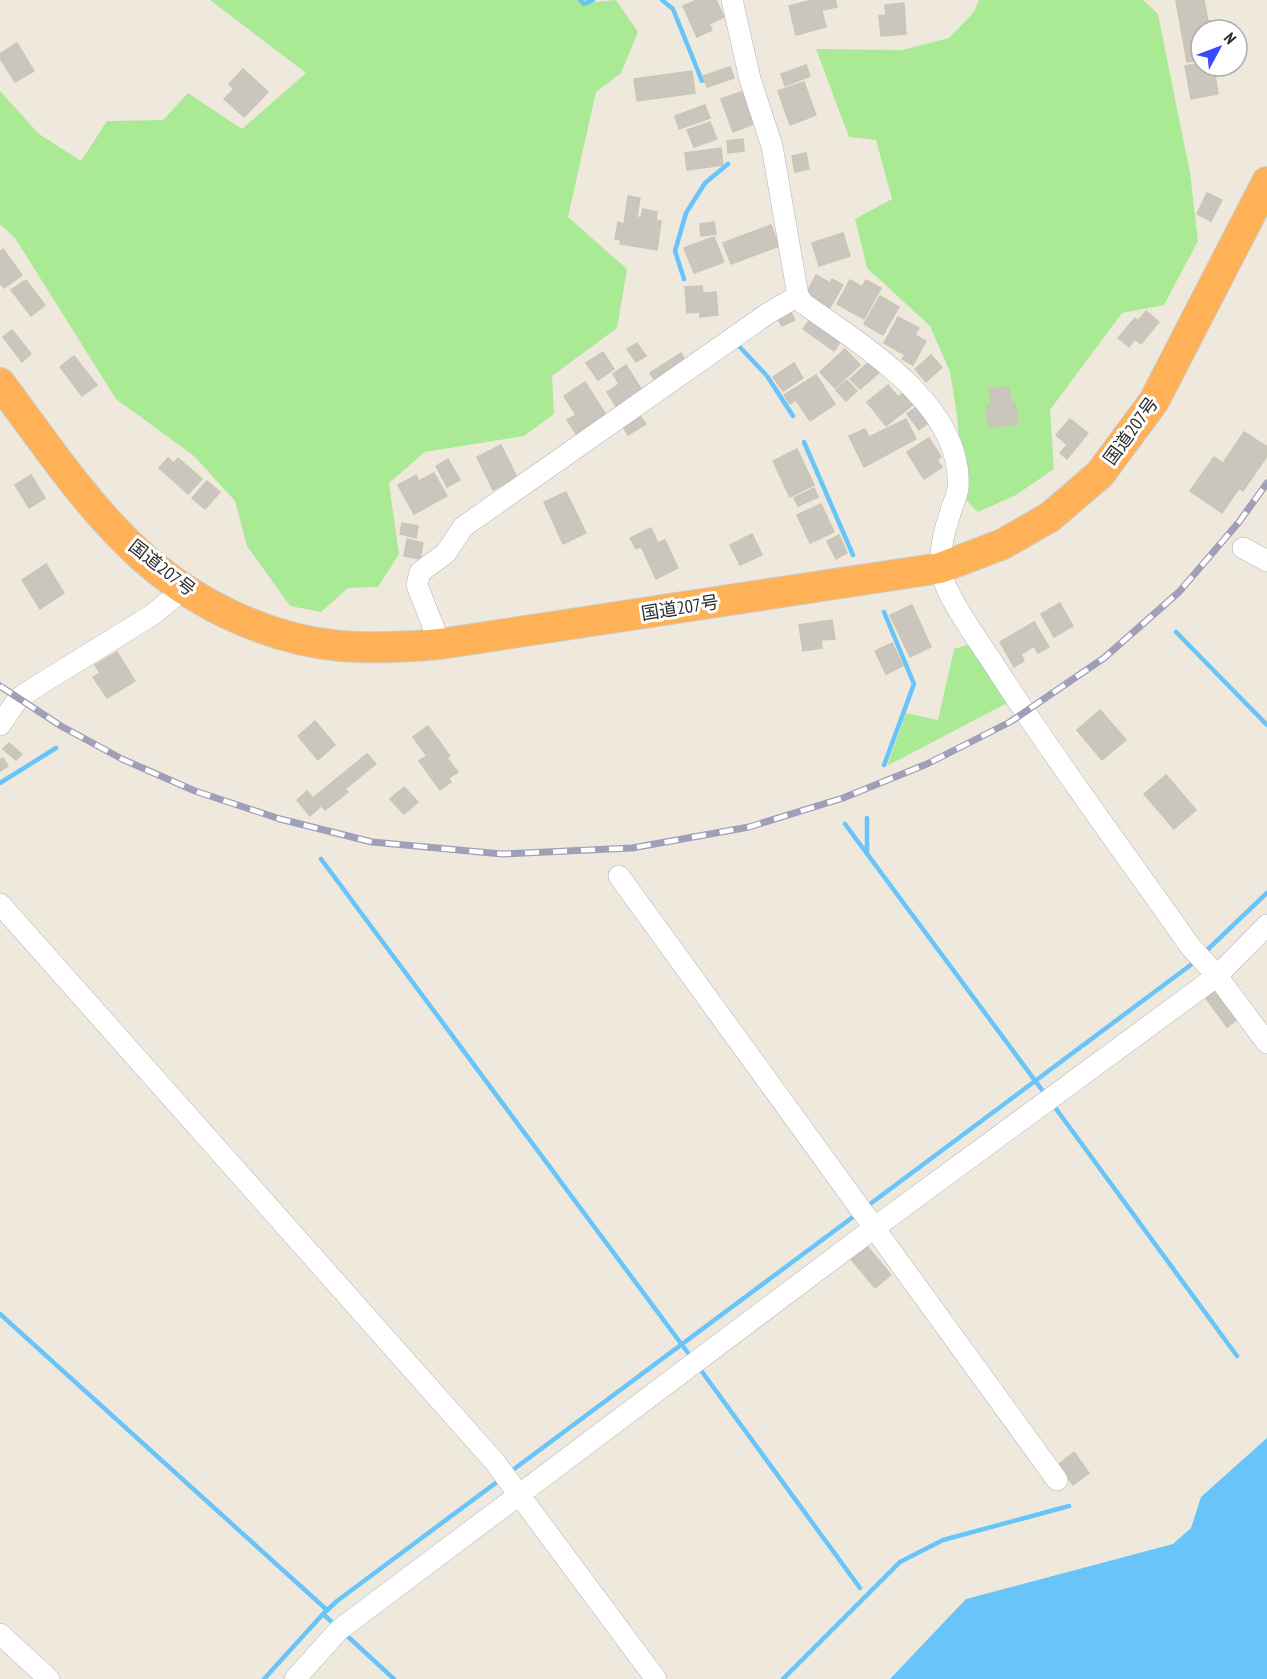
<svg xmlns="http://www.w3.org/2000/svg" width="1267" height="1679" viewBox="0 0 1267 1679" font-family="'PT Sans Narrow','Noto Sans JP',sans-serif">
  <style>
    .green { fill: #aaea95 }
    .water { fill: #68c4f9 }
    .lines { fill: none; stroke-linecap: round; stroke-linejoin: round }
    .stream { stroke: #68c4f9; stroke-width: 4.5 }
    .building { fill: #cac6bd; stroke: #cbc5b6; stroke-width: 1.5 }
    .minor-casing { stroke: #b1b2c1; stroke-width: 22 }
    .highway-casing { stroke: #ccc; stroke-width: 32 }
    .minor { stroke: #fff; stroke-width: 21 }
    .highway { stroke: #ffb158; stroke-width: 30 }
    .rail-casing { stroke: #9fa0b8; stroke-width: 7 }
    .rail { stroke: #fff; stroke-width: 4.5; stroke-dasharray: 14; stroke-linecap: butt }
    .labels { text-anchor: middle; stroke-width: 6; stroke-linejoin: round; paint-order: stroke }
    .street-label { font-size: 18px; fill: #2c2c2c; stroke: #fff }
  </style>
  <rect width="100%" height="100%" fill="#efe9dd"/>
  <path class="green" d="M210,0H588L585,3L616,0L638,32L621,73L596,92L568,217L627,269L617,328L552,376L554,414L524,436L425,452L389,483L399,554L378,587L348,588L321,612L290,606L247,546L235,501L194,456L116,399L15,238L0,224V91L39,134L81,161L107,121L163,120L188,93L242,129L306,73Z
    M979,0H1143L1158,14L1190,173L1198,241L1164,305L1122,313L1050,410L1054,469L1016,495L978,512L965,499L957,416L950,372L930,326L867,268L855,219L892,199L876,140L849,137L816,49L902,50L949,38L974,12Z
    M974,643L1009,702L887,766L906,713L938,720L954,649Z"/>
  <path class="water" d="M1267,1438V1679H890L966,1599L1173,1544L1191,1528L1201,1497Z"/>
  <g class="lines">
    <path class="stream" d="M580,0L584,4L593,0
      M662,0L673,9L702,81
      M684,279L675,251L686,213L705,183L728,164
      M737,344L767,376L793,416
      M804,442L853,555
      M884,612L914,684L884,765
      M1176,632L1267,725
      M0,783L56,748
      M867,818V854
      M845,824L1045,1094
      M321,859L691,1357
      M1204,953L1267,893
      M1054,1106L1237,1356
      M866,1207L1196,961
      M0,1314L327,1610
      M700,1369L860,1588
      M510,1472L857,1214
      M323,1614L334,1624
      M345,1634L394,1679
      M264,1679L323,1614L337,1601L501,1479
      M783,1679L900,1562L943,1540L1069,1506"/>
  </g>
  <path class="building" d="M697,0H716L724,17L709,24L712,30L697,37L683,6Z
    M812,0H819L826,27L796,35L789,6Z
    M820,0H835L837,7L823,10Z
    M1204,0L1208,21H1211L1213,30H1201V60L1187,62L1176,1Z
    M904,3L906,34L881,36L879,16L886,15L885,5Z
    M17,43L34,71L15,82L0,58V54Z
    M1201,63V66H1207L1208,69L1214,68L1218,94L1191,99L1185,66Z
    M806,65L810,76L785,86L781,74Z
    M730,67L734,78L707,87L703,76Z
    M243,69L268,92L244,117L224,99L234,89L229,84Z
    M692,71L695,93L637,101L634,79Z
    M804,82L816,115L790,125L778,91Z
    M744,91L756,123L733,132L721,99Z
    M705,105L710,118L679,129L675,116Z
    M710,122L717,139L694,147L687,130Z
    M743,139L744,151L728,153L727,141Z
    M721,148L723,165L687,170L685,153Z
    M806,153L809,169L795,172L792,156Z
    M1207,193L1222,200L1211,221L1197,214Z
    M628,196L640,198L637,217L641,218L643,209L657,212L656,221H661L657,250L620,244L621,240L615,239L618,222L624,224Z
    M714,222L716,234L701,236L700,224Z
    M771,225L779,246L731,264L723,243Z
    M843,233L850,256L819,266L812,243Z
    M714,237L724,262L694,273L684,248Z
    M3,249L22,275L4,288L0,283V252Z
    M816,275L830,283L832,279L843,285L829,309L816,302L818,299L807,292Z
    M26,280L45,305L31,316L11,290Z
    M850,280L862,287L866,280L881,288L864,319L837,304Z
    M702,286L703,293L716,292L718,315L700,317V312L687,313L685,287Z
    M880,296L899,307L883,335L864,324Z
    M789,309L795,320L782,326L776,316Z
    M1146,311L1159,322L1141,344L1135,339L1129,347L1118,338L1135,318L1138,321Z
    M898,317L919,328L915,335L926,341L913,365L902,359L905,355L884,343Z
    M810,319L841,341L834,351L803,329Z
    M12,330L31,354L22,362L3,337Z
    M637,343L646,356L636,362L627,349Z
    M845,349L860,365L835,388L820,372Z
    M603,352L614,369L598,380L586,363Z
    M681,353L687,363L656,383L650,373Z
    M931,355L942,367L926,382L915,369Z
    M74,356L97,385L82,396L60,367Z
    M871,360L881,371L860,389L850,379Z
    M794,363L803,378L783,391L773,377Z
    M626,365L643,392L617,408L607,392L619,384L613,374Z
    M816,375L835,404L810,421L796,400L790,404L784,395Z
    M847,380L857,391L846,401L836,390Z
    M585,382L606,415L576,434L567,420L576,415L564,396Z
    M888,385L898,397L904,392L914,404L886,426L867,402Z
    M1009,387L1011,403H1015L1018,424L989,427L986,406H991L989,389Z
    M916,407L928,423L919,430L907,414Z
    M639,414L646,424L628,435L622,425Z
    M906,419L916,439L864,467L849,436L865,429L869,437Z
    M1070,419L1088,433L1067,459L1060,453L1067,445L1056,435Z
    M1244,432L1267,447V456L1243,491L1239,488L1222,513L1190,491L1214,457L1223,463Z
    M929,438L941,457L937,460L942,467L924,479L907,452Z
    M501,445L517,478L493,490L477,457Z
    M797,449L814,485L790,497L773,461Z
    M168,458L174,463L178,458L202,479L188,494L159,468Z
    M448,459L460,480L447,487L436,466Z
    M434,473L447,496L414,514L398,485L416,475L419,481Z
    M31,475L45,498L29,508L15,485Z
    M207,481L220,492L205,509L192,498Z
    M814,488L818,497L798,506L794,498Z
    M566,492L586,533L563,544L544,502Z
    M821,504L834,532L810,543L797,515Z
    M402,523L418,526L416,538L400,534Z
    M651,528L658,543L665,540L678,568L656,579L641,546L636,549L630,538Z
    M752,534L762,555L740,565L730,545Z
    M839,535L847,553L836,559L827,541Z
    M407,539L423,543L420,559L404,556Z
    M46,564L64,593L40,609L22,580Z
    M1060,603L1073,626L1054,637L1041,614Z
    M912,605L931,647L910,657L890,615Z
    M832,620L835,639L821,640L822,648L803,651L799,625Z
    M1034,622L1049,647L1038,653L1034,646L1021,654L1024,661L1014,667L1000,642Z
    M892,643L903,666L886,674L875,651Z
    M117,652L135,681L107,698L93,677L100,673L95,665Z
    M1100,710L1126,740L1102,760L1077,730Z
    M315,721L335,745L318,760L298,736Z
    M428,726L450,756L447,758L458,772L449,778L451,782L440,790L419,761L427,756L413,737Z
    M9,743L22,754L16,760L3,749Z
    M367,754L376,764L345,789L348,792L325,810L314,797Z
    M3,758L8,766L0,771V760Z
    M1166,775L1196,810L1174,829L1144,794Z
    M404,787L418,802L404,814L390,799Z
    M307,791L320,807L310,816L297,800Z
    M1217,988L1239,1018L1227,1027L1205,997Z
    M867,1246L891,1275L875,1288L851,1259Z
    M1074,1452L1089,1473L1073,1485L1058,1465Z"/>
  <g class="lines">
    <defs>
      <path id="minor" d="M732,0L750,79L772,146L798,296L804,304C862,345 964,406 958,488C957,496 952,506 950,514C941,539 936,569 949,593C963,621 983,647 1000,674C1060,767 1127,856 1190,946L1217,976L1267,1043
        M1243,548L1267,561
        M440,644L417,585L420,572L446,553L463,527L767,314L798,296
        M0,725L18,699L34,688L152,615L184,589
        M619,876L1057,1480
        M0,904L494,1461L656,1679
        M0,1634L49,1679
        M295,1679L339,1630L874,1228L1217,976L1267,925"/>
      <path id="highway" d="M0,383C42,439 83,501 134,549C188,601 265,639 340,646C374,649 407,647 440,644L940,568L1003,544L1050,517L1100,474L1154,401L1267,182"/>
    </defs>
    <use href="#minor" class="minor-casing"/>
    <use href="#highway" class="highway-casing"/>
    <use href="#minor" class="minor"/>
    <use href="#highway" class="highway"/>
    <defs>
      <path id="rail" d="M0,686L61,726L122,759L195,791L280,819L372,842L502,854L632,848L749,827L843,798L927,764L1010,722L1104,658L1179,592L1239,522L1267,483"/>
    </defs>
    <use href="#rail" class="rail-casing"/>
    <use href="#rail" class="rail"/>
  </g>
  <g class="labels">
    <g class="street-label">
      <text transform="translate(1131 431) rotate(-54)" y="6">国道207号</text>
      <text transform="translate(162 568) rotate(38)" y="6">国道207号</text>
      <text transform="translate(680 608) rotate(-9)" y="6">国道207号</text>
    </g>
  </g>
  <g transform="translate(1219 48) rotate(49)"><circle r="28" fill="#ffffff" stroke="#ababab" stroke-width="1.5"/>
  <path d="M0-4.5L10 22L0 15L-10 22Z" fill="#3a4bff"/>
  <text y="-9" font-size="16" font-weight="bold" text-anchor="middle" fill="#2c2c2c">N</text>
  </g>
</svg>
